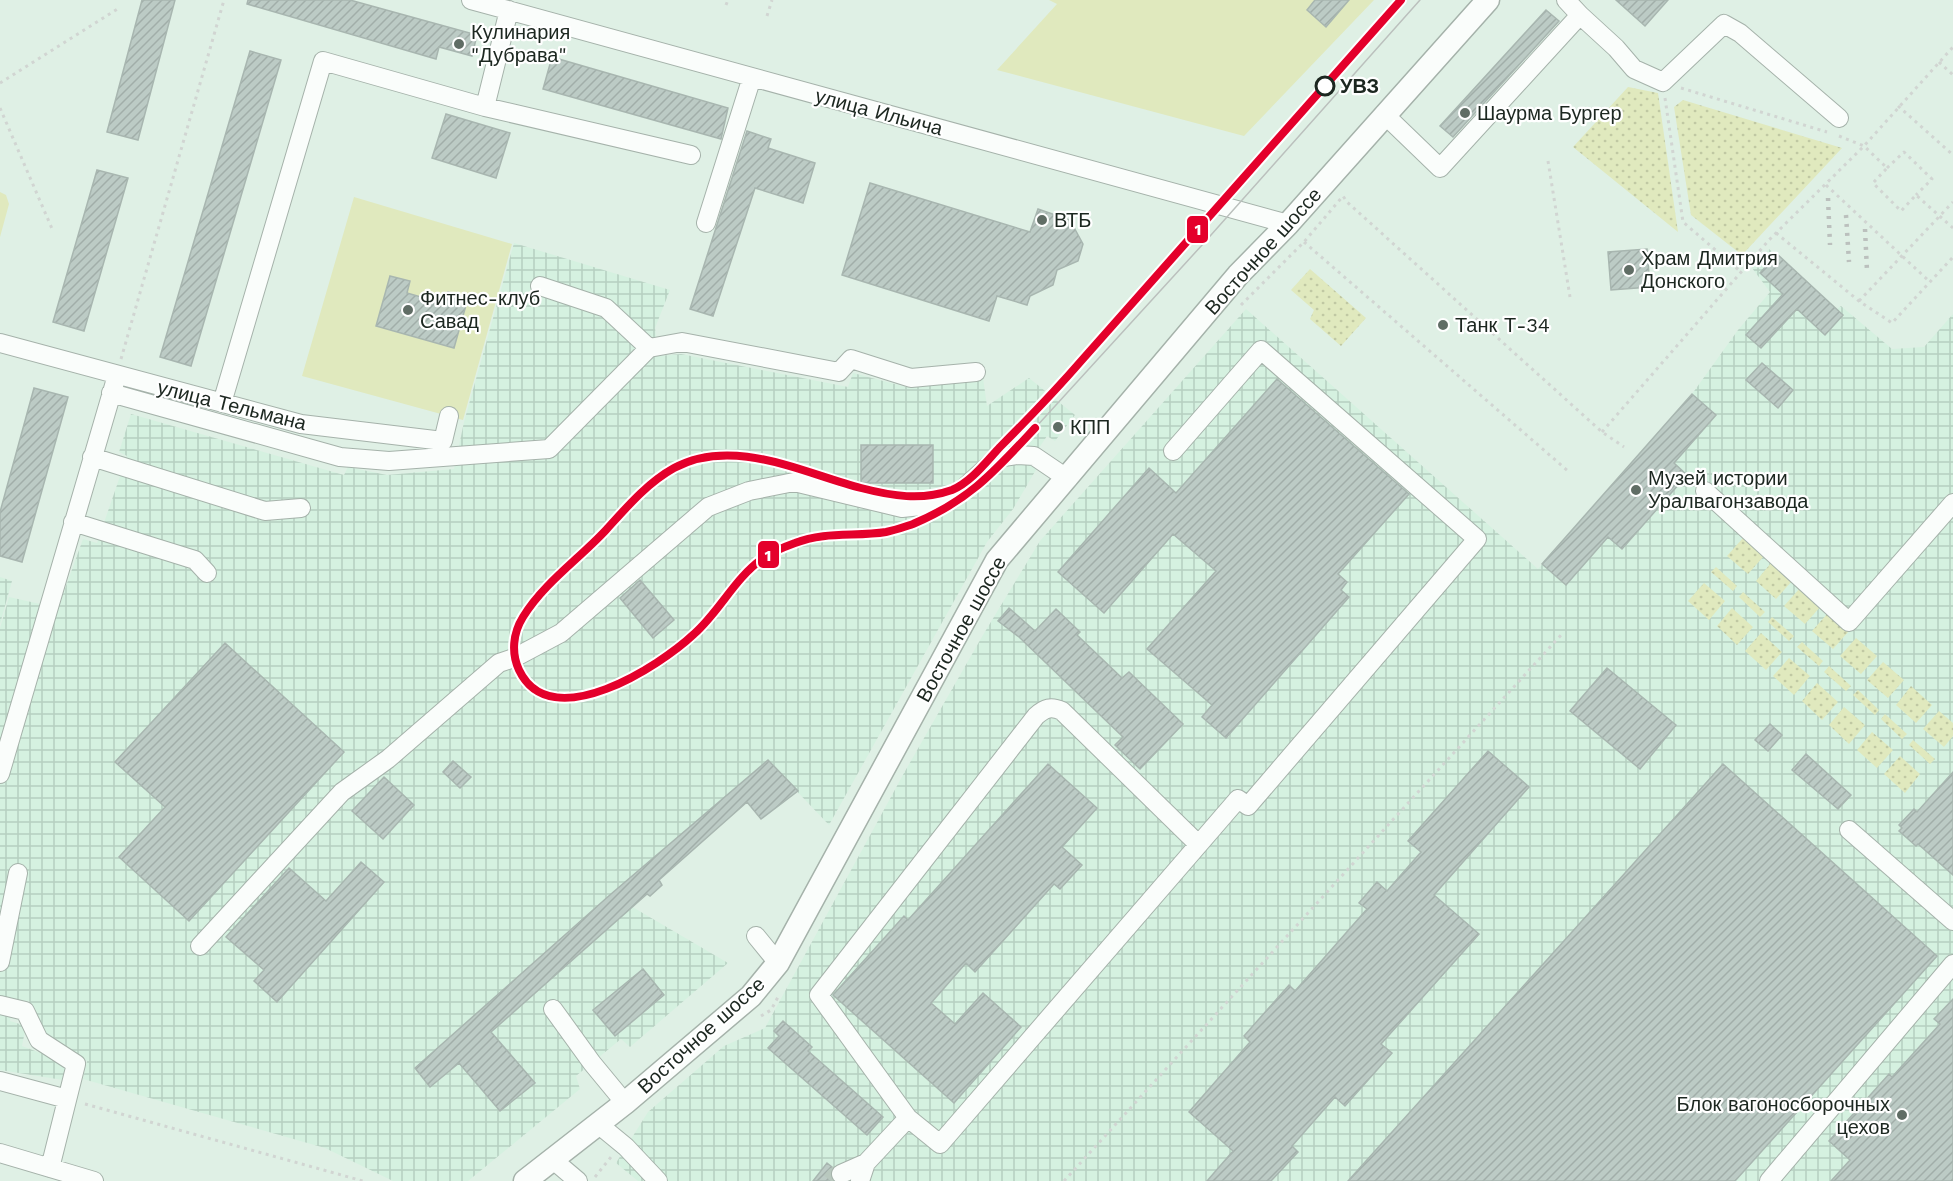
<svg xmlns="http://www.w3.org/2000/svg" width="1953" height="1181" viewBox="0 0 1953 1181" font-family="'Work Sans',sans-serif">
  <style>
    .industrial { fill: url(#industrial-grid) }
    .grass { fill: url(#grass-dots) }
    .pitch { fill: #e0e9be }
    .building { fill: url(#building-hatch); stroke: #a8b6b0; stroke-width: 1.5 }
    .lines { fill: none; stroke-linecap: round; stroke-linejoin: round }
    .minor-tunnel { stroke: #b8c8be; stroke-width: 18; stroke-dasharray: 18 9; stroke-linecap: butt }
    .minor-casing { stroke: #a5b2aa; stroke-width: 20 }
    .major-casing { stroke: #a5b2aa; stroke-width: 25 }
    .path { stroke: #d1d5d2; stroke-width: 3; stroke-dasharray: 3 4.5; stroke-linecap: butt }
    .minor { stroke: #fafdfb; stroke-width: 18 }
    .major { stroke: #fafdfb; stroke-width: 22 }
    .tram { stroke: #bbc0bd; stroke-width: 1.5 }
    .rail { stroke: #bbc0bd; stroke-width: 4.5; stroke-dasharray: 3 6; stroke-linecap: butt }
    .tram-1-casing { stroke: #fff; stroke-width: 12 }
    .tram-1 { stroke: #e4002b; stroke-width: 8 }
    .poi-dot { fill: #606d65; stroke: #fff; stroke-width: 2 }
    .stop-dot { fill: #fff; stroke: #1c2720; stroke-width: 3 }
    .labels { text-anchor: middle; stroke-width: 4.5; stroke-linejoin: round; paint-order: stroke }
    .poi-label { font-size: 20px; fill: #1c2720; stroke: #fff; text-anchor: start }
    .stop-label { font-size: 20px; font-weight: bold; fill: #1c2720; stroke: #fff; text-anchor: start }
    .street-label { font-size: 20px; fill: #1c2720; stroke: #fff }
    .line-badge { stroke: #fff; stroke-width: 2 }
    .badge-label { font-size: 16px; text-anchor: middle; font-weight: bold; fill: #fff }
  </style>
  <defs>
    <pattern id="industrial-grid" width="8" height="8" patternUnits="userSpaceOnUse" patternTransform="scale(1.5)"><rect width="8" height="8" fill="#d5f1e0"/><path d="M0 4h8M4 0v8" fill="none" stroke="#b6cfc0"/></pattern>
    <pattern id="grass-dots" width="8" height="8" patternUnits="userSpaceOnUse" patternTransform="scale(1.5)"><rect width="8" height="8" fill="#e0e9be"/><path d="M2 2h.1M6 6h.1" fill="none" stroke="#c0c8a3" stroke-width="1.8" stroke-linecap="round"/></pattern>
    <pattern id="building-hatch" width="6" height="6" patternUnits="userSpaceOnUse" patternTransform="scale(1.5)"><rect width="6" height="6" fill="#bccbc5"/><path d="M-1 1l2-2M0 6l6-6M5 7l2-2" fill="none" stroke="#a1aea9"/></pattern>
  </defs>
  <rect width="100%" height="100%" fill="#dff0e5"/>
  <path class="industrial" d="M514,243L670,290L655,328L658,356L681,354L848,387L853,373L906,387L983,378L987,406L1029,378L1075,415L1055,441L1047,436L1029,463L1037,468L1013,509L987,542L829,825L768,761L612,895L728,963L630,1047L621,1039L576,1076L580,1089L468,1181H393L325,1148L83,1079L87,1061L65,1051L43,1035L29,1001L14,1000L10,1021L26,1026L22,1046L67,1063L63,1080L0,1070V628L9,597L58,608L83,539L97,543L127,456L119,452L131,414L344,475L348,467L387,475L454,469L464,422Z
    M1769,249L1836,310L1841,306L1892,349L1924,347L1953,314V1181H638L616,1163L648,1112L724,1046L765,1028L904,773L983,635L1040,541L1246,309L1538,569L1692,394L1738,330L1770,292L1752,268Z
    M0,577L12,581L0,624Z"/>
  <path class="grass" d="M1628,87L1658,93L1678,232L1573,147Z
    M1683,100L1842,148L1742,255L1691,215L1674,107Z
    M1310,269L1366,318L1341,346L1310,319L1314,310L1291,290Z
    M1743,538L1764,556L1748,574L1727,556Z
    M1771,563L1792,581L1776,599L1756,581Z
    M1716,567L1737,586L1733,591L1711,572Z
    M1704,583L1725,601L1709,620L1688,601Z
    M1800,588L1821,606L1805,624L1784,606Z
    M1743,592L1765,612L1760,617L1739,597Z
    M1732,608L1753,627L1737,645L1717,626Z
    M1828,613L1849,631L1833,649L1812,631Z
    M1772,617L1794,636L1789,641L1768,622Z
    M1761,633L1782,652L1766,670L1745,651Z
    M1856,638L1877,656L1861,674L1840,656Z
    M1802,642L1823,661L1819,666L1797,647Z
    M1789,658L1810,676L1794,695L1773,676Z
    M1883,662L1904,680L1888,698L1867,680Z
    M1829,666L1851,686L1846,691L1824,672Z
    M1817,683L1838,702L1822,720L1802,701Z
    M1911,686L1932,705L1916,723L1896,705Z
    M1858,690L1879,710L1875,715L1853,695Z
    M1844,707L1865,725L1849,744L1829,725Z
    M1939,711L1953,723V736L1944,747L1923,729Z
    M1885,714L1907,734L1902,739L1881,719Z
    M1872,732L1893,750L1877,768L1857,750Z
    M1913,740L1935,759L1930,764L1909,745Z
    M1900,756L1920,774L1905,793L1884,774Z"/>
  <path class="pitch" d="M1049,0H1374L1244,136L997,70L1057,4Z
    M0,192L6,195L9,204L0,237Z
    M354,197L512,244L463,420L302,376Z"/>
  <path class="building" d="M142,0H175L138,140L107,132Z
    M248,0H350L477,35L472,56L439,47L436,59L247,4Z
    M1315,0H1349L1326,27L1307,10Z
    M1616,0H1668L1645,26Z
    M1546,10L1559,21L1453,137L1440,126Z
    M250,51L281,60L191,366L160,357Z
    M552,57L728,108L721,139L543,89Z
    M446,114L510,133L496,178L432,158Z
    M747,131L771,139L768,148L815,163L803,203L755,188L713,316L690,309Z
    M97,170L128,178L84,331L53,322Z
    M870,183L1030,232L1038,209L1070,220L1083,244L1078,261L1057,270L1053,285L1030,296L1027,305L997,296L989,321L842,275Z
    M1647,249L1650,287L1611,290L1608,252Z
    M1777,254L1843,315L1825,335L1797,309L1761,348L1746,335L1783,294L1760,273Z
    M390,276L410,281L407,293L445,304L448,292L468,298L454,348L376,326Z
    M1762,363L1793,390L1778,408L1746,380Z
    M1277,379L1409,494L1338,574L1347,582L1341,590L1349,597L1226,738L1202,717L1212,705L1147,649L1216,571L1173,534L1104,613L1058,572L1149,468L1176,493Z
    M34,388L68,397L22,562L0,556V512Z
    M1692,394L1716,415L1674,463L1687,475L1622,549L1608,537L1566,585L1542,564Z
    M861,445H933V483H861Z
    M640,580L674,620L653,638L620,598Z
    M1009,608L1035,631L1056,609L1080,632L1077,635L1122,678L1129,672L1183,724L1140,769L1115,745L1123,737L1019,637L998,621Z
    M225,643L344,752L189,921L119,857L165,807L115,762Z
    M1607,668L1676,725L1640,769L1570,711Z
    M1770,724L1782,735L1768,751L1755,740Z
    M1488,751L1529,787L1434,895L1479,934L1381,1044L1392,1053L1345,1106L1335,1097L1292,1146L1298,1152L1271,1181H1207L1233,1151L1189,1112L1250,1042L1244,1036L1289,985L1295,991L1367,909L1359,903L1377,882L1387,891L1421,852L1408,841Z
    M1806,754L1851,795L1838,809L1792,770Z
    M768,760L798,791L761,819L747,802L659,880L662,885L650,896L647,894L491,1032L535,1083L500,1111L459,1063L430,1087L415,1068L611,894Z
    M453,761L471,777L460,788L443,772Z
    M1048,764L1097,808L1062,847L1082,865L1060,889L1054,884L975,972L966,963L931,1003L955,1024L983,993L1021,1027L954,1103L833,995L904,916L908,920Z
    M1723,764L1937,956L1735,1181H1348Z
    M1953,772V875L1918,844L1916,846L1899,831L1902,828L1899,825L1914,809L1917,812Z
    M384,777L414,805L383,839L352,811Z
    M361,862L384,882L277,1002L254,981L264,970L226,937L289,868L326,901Z
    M643,969L664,995L615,1036L593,1010Z
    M1953,999V1181H1831L1850,1160L1829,1141L1889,1074L1892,1077L1940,1024L1934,1019Z
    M783,1021L812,1047L808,1051L883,1117L867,1135L768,1048L779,1036L774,1031Z
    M827,1163L832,1167L830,1173L833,1181H813Z"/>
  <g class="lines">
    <path class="minor-tunnel" d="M831,1181L835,1176L841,1174"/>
    <defs>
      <path id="minor" d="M471,0L1288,224
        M1580,15L1616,48L1634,69L1663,82L1724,24L1740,33L1839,118
        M485,107L509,10
        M1384,114L1440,168L1580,15L1566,0
        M706,223L752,77
        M540,286L606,308L649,348
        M0,343L301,424L443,441L449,416
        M111,393L340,457L389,461L549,449L649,348L682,342L839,372L851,359L911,378L976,372
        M222,403L323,61L485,107L691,155
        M1173,451L1261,350L1477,539L1248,806L1238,799L940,1144L908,1118L819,995L1036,716C1045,708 1051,706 1062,711L1198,844
        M92,457L265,511L301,508
        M1705,491L1849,622L1953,503
        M73,522L195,560L207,573
        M0,774L115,382
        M1849,830L1953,921
        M756,936L778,963
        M200,946L342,792L388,759L499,663L514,658L561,633L708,507L749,491L794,482L902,508L930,505L952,499L997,458L1018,455L1034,456L1068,479
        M0,962L18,873
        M0,1005L25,1011L39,1040L76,1064L50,1168
        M553,1009L592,1063L625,1103
        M0,1081L67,1099
        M598,1124L626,1147L658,1181
        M0,1153L94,1181
        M552,1159L578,1181
        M841,1174L866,1163
        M860,1181L866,1163L908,1118
        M1769,1181L1953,964"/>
      <path id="major" d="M525,1181L625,1103L751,996L778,963L997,560L1238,275L1288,224L1488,0"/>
    </defs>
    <use href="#minor" class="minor-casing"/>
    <use href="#major" class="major-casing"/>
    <path class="path" d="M726,5L728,0
      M767,16L772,0
      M1939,62L1953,75
      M0,83L119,8
      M1681,88L1827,132
      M1665,98L1683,222L1741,272
      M1898,106L1953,155
      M0,108L53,231
      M1839,136L1864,146L1887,168L1873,183L1901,211L1916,195L1953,228
      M1548,161L1570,297
      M1887,168L1904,152L1932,179L1916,195
      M1826,185L1930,282
      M1776,233L1859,301L1892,323L1953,257
      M1304,242L1568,471
      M1859,301L1953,202
      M1241,305L1304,242L1343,196L1347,202L1602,432L1624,447
      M121,359L224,0
      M1602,432L1769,240L1864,146L1953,47
      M761,1016L771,1010L778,997
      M85,1104L363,1181
      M595,1177L611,1157
      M1064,1181L1562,634"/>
    <use href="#minor" class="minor"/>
    <use href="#major" class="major"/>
    <path class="tram" d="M1035,428L1203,244L1420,0"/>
    <path class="rail" d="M1828,198L1830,245
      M1846,215L1849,262
      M1865,229L1867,271"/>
    <defs>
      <path id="tram-1" d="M1035,428C994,472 970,500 913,524C904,527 896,530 886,532C856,537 825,531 795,543C784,547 771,552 762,559C735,578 719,612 694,634C660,666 551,737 519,670C511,653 513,633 523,617C544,583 579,559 606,530C626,508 647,483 674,468C733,436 803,473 861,488C892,496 921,501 952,490C971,482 986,462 1000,447C1028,419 1056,390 1082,360C1188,240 1295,120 1401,0"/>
    </defs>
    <use href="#tram-1" class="tram-1-casing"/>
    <use href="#tram-1" class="tram-1"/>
  </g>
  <g class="poi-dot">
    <circle cx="459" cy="44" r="6"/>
    <circle cx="1465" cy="113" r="6"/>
    <circle cx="1042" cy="220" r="6"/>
    <circle cx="1629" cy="270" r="6"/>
    <circle cx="408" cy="310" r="6"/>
    <circle cx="1443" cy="325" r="6"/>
    <circle cx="1058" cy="427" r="6"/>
    <circle cx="1636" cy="490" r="6"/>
    <circle cx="1902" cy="1115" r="6"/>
  </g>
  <circle class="stop-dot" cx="1325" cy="86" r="9"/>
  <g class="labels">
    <g class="poi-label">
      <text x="471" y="39">Кулинария<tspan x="471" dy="23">"Дубрава"</tspan></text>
      <text x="1477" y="120">Шаурма Бургер</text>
      <text x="1054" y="227">ВТБ</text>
      <text x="1641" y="265">Храм Дмитрия<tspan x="1641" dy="23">Донского</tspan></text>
      <text x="420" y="305">Фитнес-клуб<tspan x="420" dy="23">Савад</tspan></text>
      <text x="1455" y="332">Танк Т-34</text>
      <text x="1070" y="434">КПП</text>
      <text x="1648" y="485">Музей истории<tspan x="1648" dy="23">Уралвагонзавода</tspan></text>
      <text x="1890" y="1111" text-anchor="end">Блок вагоносборочных<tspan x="1890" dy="23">цехов</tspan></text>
    </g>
    <g class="stop-label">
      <text x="1340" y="93">УВЗ</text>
    </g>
    <g class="street-label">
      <text transform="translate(879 112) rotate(15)" y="7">улица Ильича</text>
      <text transform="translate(1263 251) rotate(-48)" y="7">Восточное шоссе</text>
      <text transform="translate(232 405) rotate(14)" y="7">улица Тельмана</text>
      <text transform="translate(961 629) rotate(-61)" y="7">Восточное шоссе</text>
      <text transform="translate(701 1035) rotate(-42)" y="7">Восточное шоссе</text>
    </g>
  </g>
  <g class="line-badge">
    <rect x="1186" y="215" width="23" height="29" rx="6" fill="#e4002b"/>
    <rect x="757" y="540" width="23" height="29" rx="6" fill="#e4002b"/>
  </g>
  <g class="badge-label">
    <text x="1198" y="235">1</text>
    <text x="768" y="561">1</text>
  </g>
</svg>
